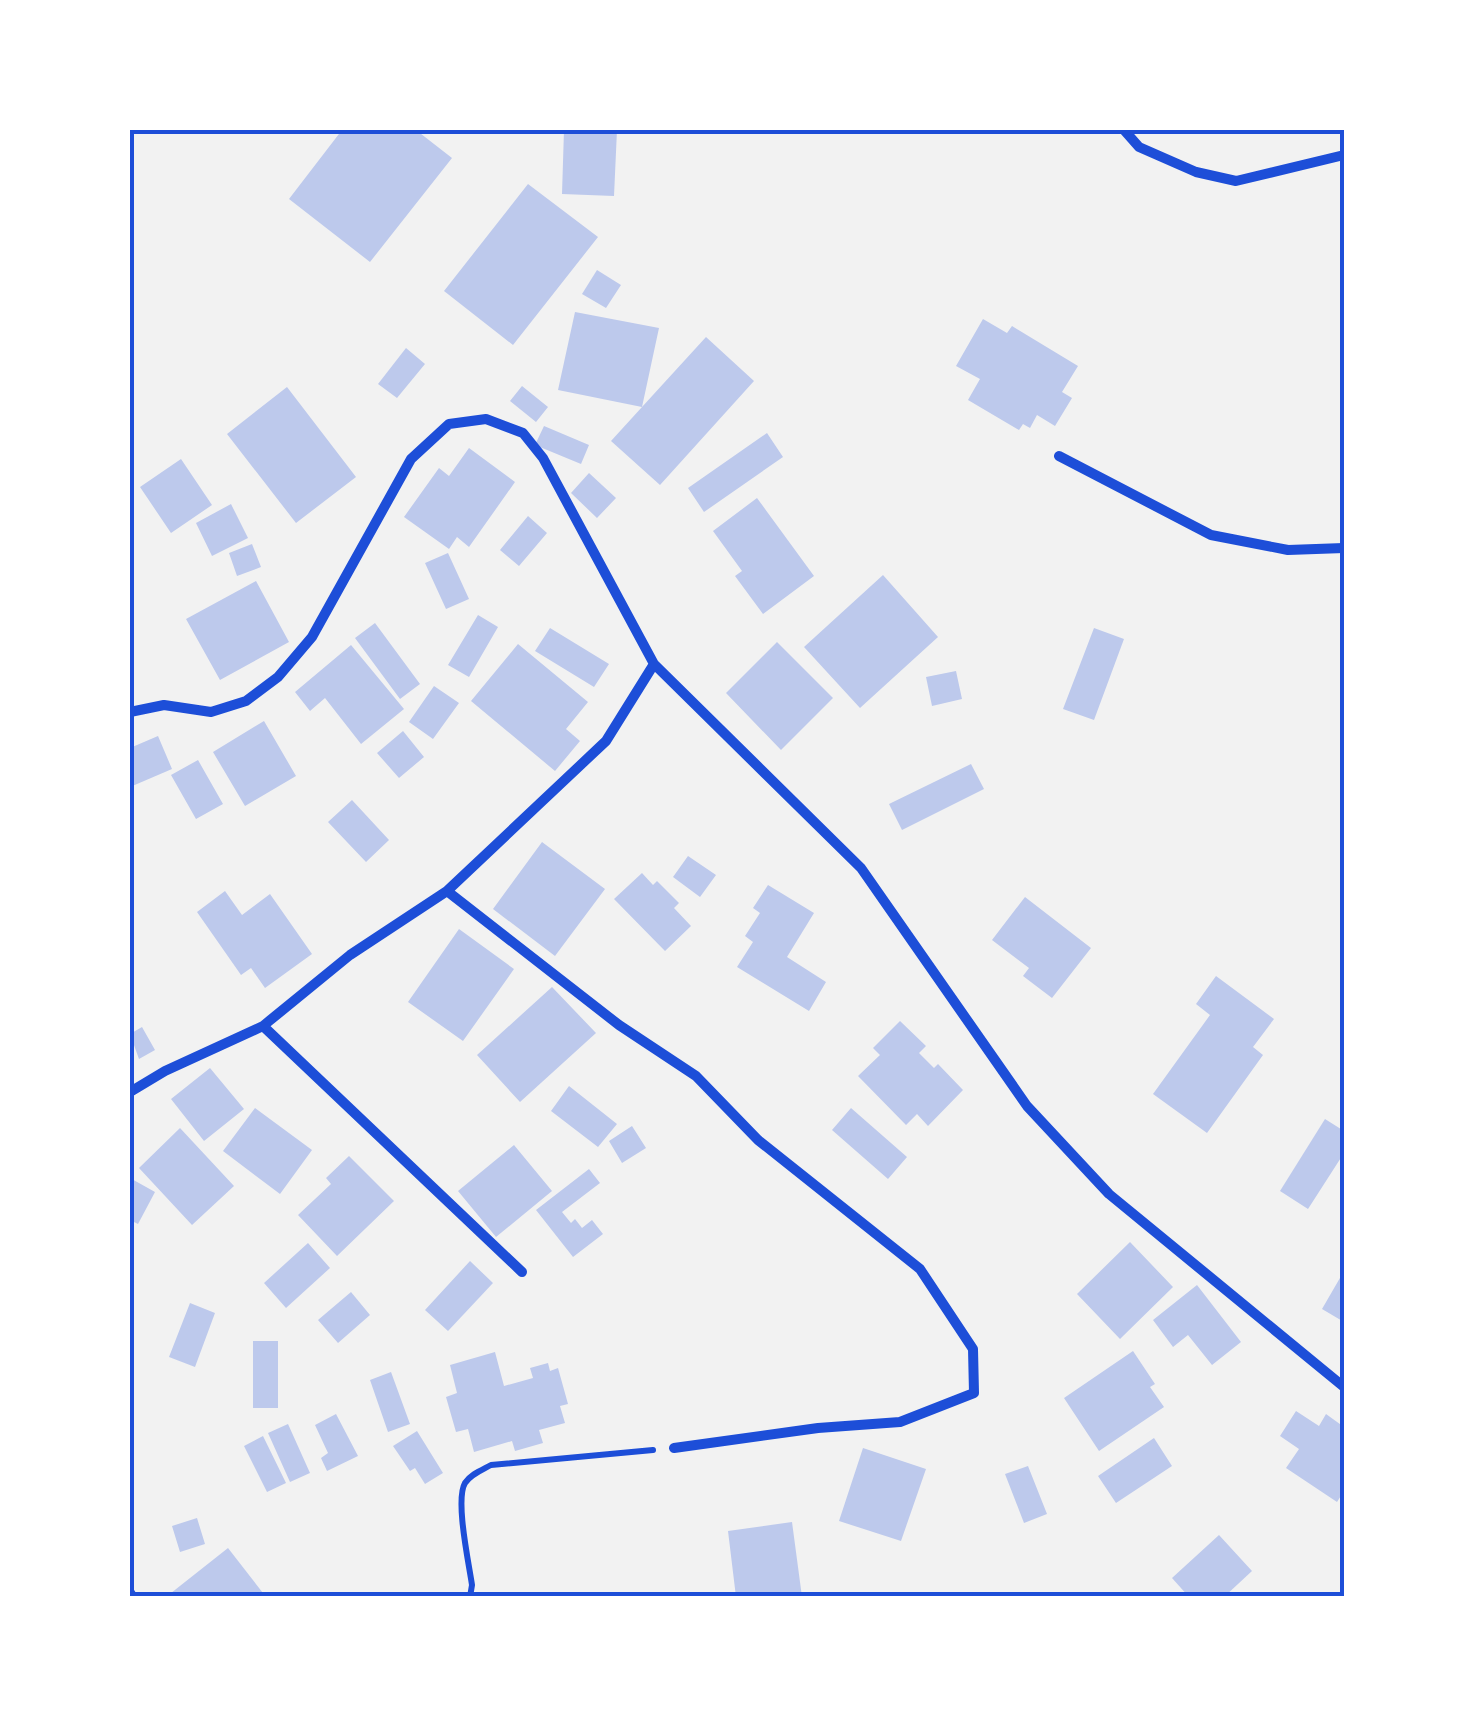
<svg xmlns="http://www.w3.org/2000/svg" width="1474" height="1727" viewBox="0 0 1474 1727" font-family="'Golos Text',sans-serif">
  <style>
    .building { fill: #bdc9ec }
    .lines { fill: none; stroke-linecap: round; stroke-linejoin: round }
    .path { stroke: #1d4ed8; stroke-width: 6 }
    .minor { stroke: #1d4ed8; stroke-width: 10 }
    .neatline { fill: none; stroke: #1d4ed8; stroke-width: 4 }
  </style>
  <rect width="100%" height="100%" fill="#f2f2f2"/>
  <path class="building" d="M342,130H416L452,158L370,262L289,199Z
    M564,130H617L614,196L562,194Z
    M528,184L598,237L513,345L444,291Z
    M597,270L621,285L606,308L582,294Z
    M575,312L659,328L642,407L706,337L754,381L660,485L611,441L642,407L558,390Z
    M983,319L1007,333L1012,326L1078,366L1062,392L1072,398L1055,426L1037,415L1030,428L1023,424L1019,430L968,400L980,379L956,366Z
    M406,348L425,364L397,398L378,384Z
    M522,386L548,407L536,422L510,401Z
    M287,387L356,477L296,523L227,434Z
    M544,426L589,445L581,464L535,445Z
    M767,433L783,457L704,512L688,488Z
    M469,448L515,482L469,547L457,537L449,549L404,517L439,468L449,476Z
    M181,459L212,505L171,533L140,487Z
    M589,473L616,498L597,518L571,493Z
    M757,498L814,576L763,614L735,576L742,571L713,531Z
    M231,504L248,538L212,556L196,523Z
    M528,516L547,533L519,566L500,550Z
    M252,544L261,567L237,576L229,553Z
    M448,553L469,599L446,609L425,563Z
    M883,575L938,637L860,708L804,647Z
    M256,581L289,642L220,680L186,619Z
    M478,615L498,627L469,677L448,665Z
    M375,623L420,684L400,699L355,638Z
    M550,628L609,664L594,687L535,651Z
    M1094,628L1124,639L1094,720L1063,709Z
    M777,642L833,698L781,750L726,693Z
    M518,644L588,702L566,729L580,741L555,771L471,701Z
    M351,645L404,709L361,744L325,698L310,711L295,692Z
    M956,671L962,699L932,706L926,677Z
    M434,686L459,703L433,739L409,722Z
    M264,721L296,776L245,806L213,752Z
    M403,731L424,757L399,778L377,753Z
    M158,736L172,769L130,787V748Z
    M198,760L223,804L196,819L171,775Z
    M971,764L984,789L902,830L889,804Z
    M352,800L389,840L366,862L328,822Z
    M542,842L605,889L555,956L493,909Z
    M688,856L716,875L700,897L673,877Z
    M642,873L653,885L657,881L679,903L674,908L691,926L665,951L614,899Z
    M768,885L814,913L787,957L826,982L809,1011L737,967L753,942L745,936L760,913L753,908Z
    M225,891L242,915L270,894L312,954L265,988L251,968L241,975L197,912Z
    M1025,897L1091,948L1052,998L1023,976L1029,968L992,940Z
    M459,929L514,969L463,1041L408,1002Z
    M1216,976L1274,1019L1253,1047L1263,1055L1207,1133L1153,1094L1210,1015L1196,1004Z
    M552,987L596,1033L520,1102L477,1055Z
    M900,1021L926,1046L919,1053L934,1068L938,1064L963,1090L928,1126L917,1114L906,1125L858,1076L880,1055L873,1048Z
    M142,1027L155,1050L139,1059L130,1034Z
    M210,1068L244,1109L204,1141L171,1099Z
    M569,1086L617,1124L598,1147L551,1111Z
    M255,1108L312,1150L280,1194L223,1151Z
    M851,1108L907,1157L888,1179L832,1130Z
    M1325,1119L1344,1131V1153L1308,1209L1280,1191Z
    M632,1126L646,1148L622,1163L609,1141Z
    M180,1128L234,1186L192,1225L139,1168Z
    M514,1145L552,1191L496,1237L458,1191Z
    M349,1156L394,1201L337,1256L298,1215L331,1184L326,1178Z
    M589,1169L600,1183L562,1212L571,1223L575,1219L582,1228L592,1220L603,1234L573,1257L536,1210Z
    M130,1178L155,1192L138,1224L130,1220Z
    M1130,1242L1173,1287L1120,1339L1077,1294Z
    M308,1243L330,1268L286,1308L264,1283Z
    M470,1261L493,1283L448,1331L425,1310Z
    M1344,1271V1322L1322,1309Z
    M1197,1285L1241,1342L1212,1365L1188,1335L1173,1347L1153,1320Z
    M351,1292L370,1315L338,1343L318,1320Z
    M190,1303L215,1313L195,1367L169,1357Z
    M253,1341H278V1408H253Z
    M1133,1351L1155,1384L1150,1387L1164,1407L1099,1451L1064,1398Z
    M495,1352L504,1386L533,1378L530,1368L548,1363L550,1371L558,1368L568,1404L560,1406L565,1423L539,1430L543,1443L515,1451L512,1441L474,1452L468,1429L456,1432L446,1397L457,1393L450,1365Z
    M391,1372L410,1424L388,1432L370,1380Z
    M1296,1411L1319,1426L1326,1414L1344,1427V1491L1337,1502L1286,1468L1299,1449L1280,1436Z
    M336,1414L358,1456L327,1471L321,1458L328,1453L315,1425Z
    M288,1424L310,1473L290,1482L268,1433Z
    M417,1431L443,1473L425,1484L415,1468L410,1471L393,1446Z
    M263,1436L286,1483L267,1492L244,1446Z
    M1154,1438L1172,1466L1116,1503L1098,1476Z
    M863,1448L926,1469L901,1541L839,1521Z
    M1028,1466L1047,1514L1024,1523L1005,1474Z
    M197,1518L205,1544L180,1552L172,1526Z
    M792,1522L802,1597H736L728,1531Z
    M1219,1535L1252,1571L1224,1597H1189L1172,1578Z
    M228,1548L266,1597H166Z"/>
  <g class="lines">
    <path class="path" d="M130,1589L135,1597
      M470,1597L472,1585C469,1564 455,1500 465,1483C471,1474 482,1470 491,1465L653,1450"/>
    <path class="minor" d="M1124,130L1139,147L1196,172L1236,181L1344,155
      M1059,456L1211,535L1288,550L1344,548
      M130,712L164,705L211,712L246,701L278,677L312,637L411,459L449,424L486,419L523,433L543,458L654,664L861,868L1027,1106L1109,1194L1344,1387
      M447,891L619,1025L696,1076L758,1140L920,1269L973,1349L974,1393L900,1422L818,1428L674,1448
      M263,1026L522,1272
      M130,1092L165,1071L263,1026L350,955L447,891L606,741L654,664"/>
  </g>
  <rect width="1474" height="1727" fill="none" stroke="#ffffff" stroke-width="265"/>
  <rect x="132" y="132" width="1210" height="1462" class="neatline"/>
</svg>
